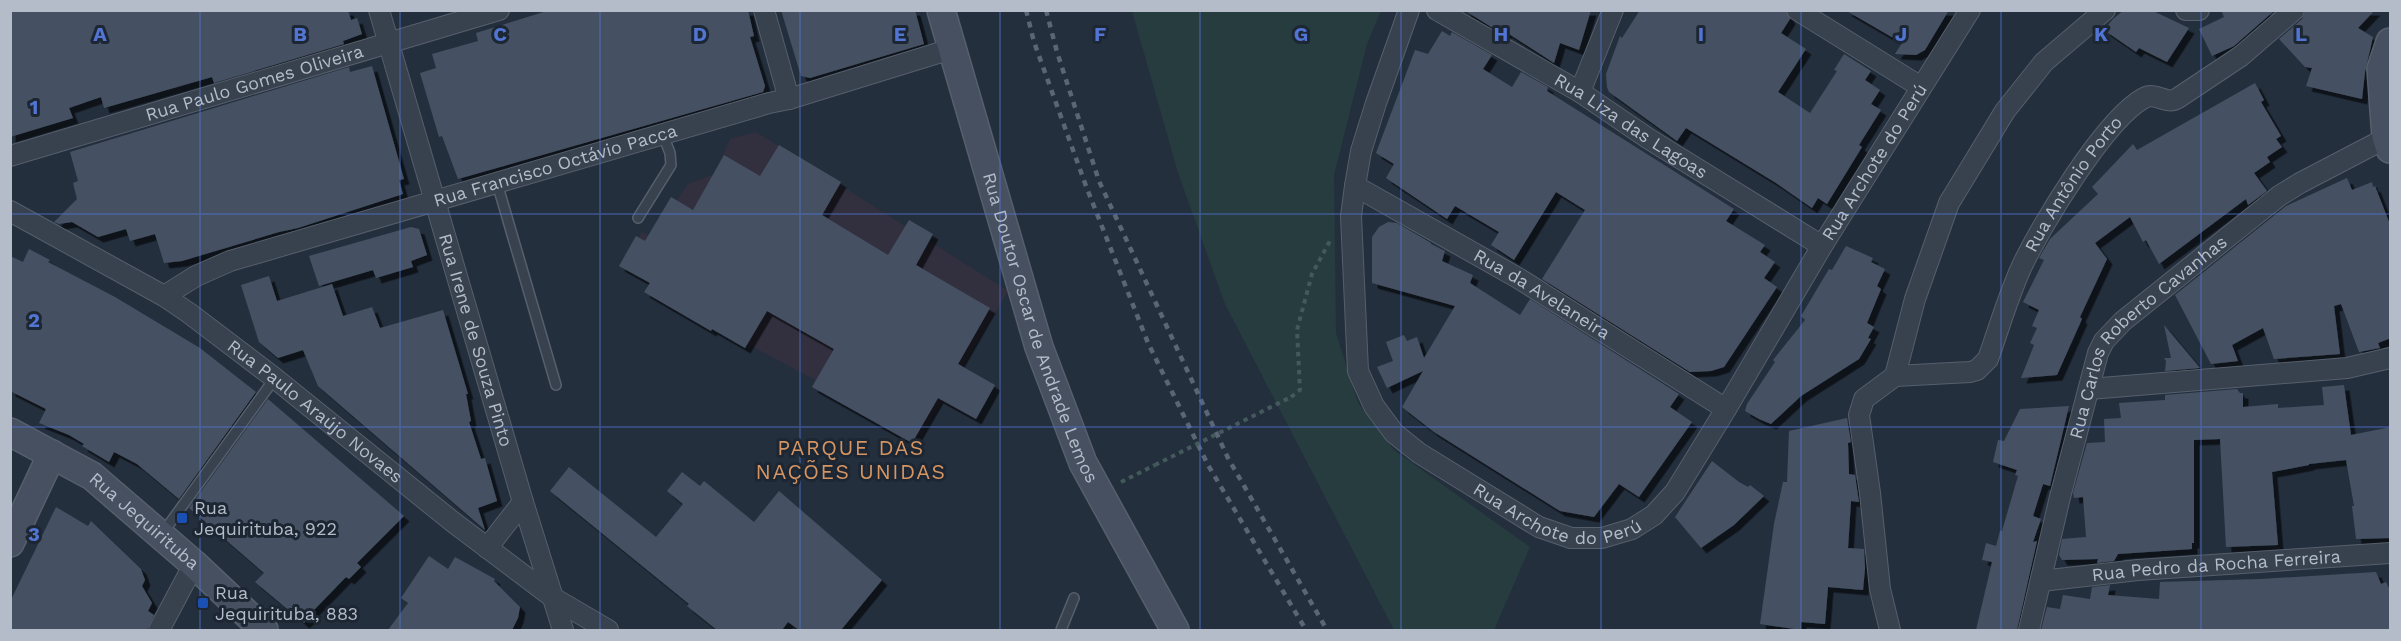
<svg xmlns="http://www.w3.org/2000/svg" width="2401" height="641" viewBox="0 0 2401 641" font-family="'Work Sans',sans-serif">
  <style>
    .medical { fill: #32303f }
    .green { fill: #263c3f }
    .building { fill: #455162; filter: url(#shadow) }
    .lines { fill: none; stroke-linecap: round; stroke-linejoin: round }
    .lane-casing { stroke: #565f6c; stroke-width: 12 }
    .street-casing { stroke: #565f6c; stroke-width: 22 }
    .secondary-casing { stroke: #565f6c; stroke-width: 30 }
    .path { stroke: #44595c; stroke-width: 4; stroke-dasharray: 4.5 4.5; stroke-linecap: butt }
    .lane { stroke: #38414e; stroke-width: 9 }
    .street { stroke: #38414e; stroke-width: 20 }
    .secondary { stroke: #465061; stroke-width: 27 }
    .rail { stroke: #5a6575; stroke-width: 4.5; stroke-dasharray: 6 6; stroke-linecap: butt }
    .path-bridge { stroke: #44595c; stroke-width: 4; stroke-dasharray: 4.5 4.5; stroke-linecap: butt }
    .grid { fill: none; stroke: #5274d3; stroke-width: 1.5; stroke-opacity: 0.55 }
    .transit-dot { fill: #1a4fb4; stroke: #1d2633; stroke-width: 2 }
    .labels { text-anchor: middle; stroke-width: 6; stroke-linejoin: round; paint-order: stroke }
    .street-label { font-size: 18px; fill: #b4bcc9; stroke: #1d2633 }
    .poi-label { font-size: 18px; fill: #b4bcc9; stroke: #1d2633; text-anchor: start }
    .quarter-label { font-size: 21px; letter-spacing: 1.5px; fill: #d59563; stroke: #1d2633 }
    .grid-label { font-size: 20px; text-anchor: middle; font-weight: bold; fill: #5274d3; stroke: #1d2633; stroke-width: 6; stroke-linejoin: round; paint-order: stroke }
  </style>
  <defs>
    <filter id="shadow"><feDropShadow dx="5.5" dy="5.5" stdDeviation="0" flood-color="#0009"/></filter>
  </defs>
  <rect width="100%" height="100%" fill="#242f3e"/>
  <path class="medical" d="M756,132L1008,291L921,436L668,302L659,281L623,265L642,232L652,238L688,184L715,174L730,139Z"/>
  <path class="green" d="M1132,11H1381L1367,44L1334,175L1336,333L1358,403L1394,450L1530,547L1494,630H1394L1225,304L1178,173Z"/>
  <path class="building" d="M10,10H348L351,20L357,18L362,34L343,41L344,44L214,83L212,77L104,108L101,97L69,108L73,118L10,137Z
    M550,10H748L754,36L750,37L765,86L763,92L458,179L442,136L439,137L420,73L436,68L432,54L478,41L476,33Z
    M781,10H915L924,44L810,78L801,76Z
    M1464,10H1591L1579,50L1560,43L1554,63L1506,32L1504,35Z
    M1640,10H1785L1790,19L1781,33L1806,49L1778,92L1810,113L1837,71L1834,70L1844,54L1871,71L1865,80L1880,90L1871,104L1881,110L1859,145L1862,147L1827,204L1818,198L1812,208L1776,183L1686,128L1677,141L1609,92L1607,87L1606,74L1620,36L1622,38Z
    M1845,10H1949L1925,50L1916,55L1895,54L1902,43Z
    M2124,10H2151L2189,28L2167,62L2139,48L2136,52L2104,30L2113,19Z
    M2221,10H2275L2234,46L2212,56L2199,29L2224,17Z
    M2306,10H2375L2358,28L2373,37L2365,72L2362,99L2306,86L2312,68L2305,67L2279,39L2302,19Z
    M1442,31L1450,36L1452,32L1492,55L1483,69L1512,87L1521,72L1548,87L1547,91L1734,209L1726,221L1765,245L1760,252L1775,262L1764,278L1777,287L1724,367L1711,371L1690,372L1542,279L1585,210L1556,192L1514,260L1491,245L1499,232L1455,206L1447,219L1386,178L1394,164L1376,153L1415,50L1428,54Z
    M372,66L404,179L399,180L403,194L298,228L279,232L182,261L164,263L155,234L130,241L126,229L98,237L72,222L59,224L54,222L77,199L73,183L78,181L70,152L349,67L350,72Z
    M2255,83L2264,100L2261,102L2281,136L2276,139L2282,147L2267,157L2270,162L2254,173L2267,191L2248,205L2246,199L2159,264L2146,240L2143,242L2130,217L2095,243L2107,259L2080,317L2082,319L2057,375L2021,378L2034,345L2030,343L2037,328L2032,326L2039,310L2023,302L2044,260L2039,258L2050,239L2098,194L2092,187L2133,144L2137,150Z
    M779,145L841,182L822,215L888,255L909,220L933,234L916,265L990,308L958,364L995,385L976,419L938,398L912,443L812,387L834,349L767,311L745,348L712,329L711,331L644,292L650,283L619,266L636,236L645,241L671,197L693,210L724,155L760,176Z
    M2347,178L2352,190L2372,182L2373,187L2375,186L2391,227V338L2378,343L2380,348L2359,352L2341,304L2334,306L2340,354L2274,359L2263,328L2232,345L2238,361L2211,364L2175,295L2286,206Z
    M1388,222L1397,223L1431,243V244L1445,251L1442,261L1473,275L1470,283L1520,315L1530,299L1679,394L1670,407L1692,422L1639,497L1619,484L1594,517L1560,511L1434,432L1402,407L1423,371L1387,388L1377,367L1393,361L1386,342L1404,335L1407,341L1417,337L1424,358L1455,306L1372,283V237L1379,227Z
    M411,227L419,229L427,255L411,261L413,267L376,278L373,270L319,286L309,256Z
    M1846,246L1873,258L1871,262L1885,269L1877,286L1881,289L1867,323L1874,327L1868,338L1871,339L1859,359L1801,396L1771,424L1759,419L1745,411L1747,404L1775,362L1773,360L1805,320L1801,316L1829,269L1832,270Z
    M29,249L50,260L48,262L115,297L200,348L256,392L179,499L137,464L114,452L109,462L82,446L84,444L69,435L39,423L46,409L10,391V256L23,262Z
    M269,276L277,301L332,284L343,316L372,307L380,328L443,310L468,394H466L471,421L469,422L481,459L485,458L497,501L478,508L485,530L318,386L303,350L278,358L259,342L241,285Z
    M2164,325L2200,368L2165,371L2166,361L2164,358H2171Z
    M2344,385L2351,435L2391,427V538L2356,539L2352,506H2354L2346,460L2309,464V465L2272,472L2278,545L2226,547L2220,439L2194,440V543H2192V549L2118,554L2114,561L2097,563L2098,559L2062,560L2059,555L2062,539L2086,537L2083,497L2074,498L2073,493L2087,443L2105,442L2104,419L2121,418L2119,403L2165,400V395L2237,389L2240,393H2243V407L2278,404V408L2324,405L2322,387Z
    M268,399L404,516L357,563L361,567L349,579L346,577L314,610L316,612L304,623L255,582L264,573L189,508Z
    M2069,406L2050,486L2043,484L2033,516L2041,519L2033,542L2037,541L2017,630H1976L1992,562L1982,560L1986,543L1996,546L2000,531H2002L2018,476L2015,475L2017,470L1993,462L1998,440L2004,441L2020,409Z
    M1847,418L1851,442L1848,443L1849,474L1855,475L1859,502L1851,501L1848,548L1864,549L1865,568L1863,590L1828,587L1825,624L1801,622V630L1760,624L1774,524L1783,482H1787L1789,431Z
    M1712,461L1739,482L1748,487L1750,485L1764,496L1734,525L1701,548L1675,517Z
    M569,467L656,537L683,504L667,491L682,472L700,486L704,481L754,522L779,491L882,580L841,630H799L788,622L782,630H717L687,606L689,604L550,491Z
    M56,507L88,526L91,521L141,569L145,580L142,586L152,603L148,611L154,615L147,630H10V602Z
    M429,556L448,569L455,557L495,579L494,581L520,607L518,618L512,630H388L408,603L401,598Z
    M2376,572L2381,584L2386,582L2391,592V630H2041L2047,607L2060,609L2063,595L2090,599L2092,587L2110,585L2108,595L2159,599L2160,582L2261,579Z"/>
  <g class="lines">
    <defs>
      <path id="lane" d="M497,183L556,385
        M638,218L671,165L670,153L663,135
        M162,534L275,378
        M1061,630L1074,598"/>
      <g id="street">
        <path id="s1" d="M379,10L523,502L563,630"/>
        <path d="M764,10L789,99"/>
        <path id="s2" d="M1409,10L1376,103L1361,151L1355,186L1351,216L1358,371L1374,406L1394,433L1419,453L1539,527L1571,538H1602L1632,529L1654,515L1675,492L1726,409L1822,246L1970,10"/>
        <path id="s3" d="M1437,10L1580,92L1649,139L1822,246"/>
        <path d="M1797,10L1921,87"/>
        <path d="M2186,10H2199"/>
        <path d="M1580,92L1613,10"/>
        <path id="s4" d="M10,156L499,10"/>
        <path id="s5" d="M1355,186L1518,278L1726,409"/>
        <path id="s6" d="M10,211L164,296L189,313L272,376L453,522L555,599L608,630"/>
        <path id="s7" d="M164,296L196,276L230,261L769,103L789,99L951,49"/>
        <path id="s8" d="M1895,376L1970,372L1977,370L1988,359C1999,328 2008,297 2021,268C2040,227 2105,119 2144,98C2156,91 2166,106 2178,98L2241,56L2294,10"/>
        <path d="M2089,389L2347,368L2390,358"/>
        <path d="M487,548L523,502"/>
        <path id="s9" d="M2041,581L2138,570L2390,553"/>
        <path d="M159,630L194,564"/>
        <path d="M1890,630L1880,589L1870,493L1859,415L1864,399L1895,376L1915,299L1949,203L2005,111L2044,62L2105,10"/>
        <path id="s10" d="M2029,630L2060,497L2098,353L2104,341L2123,321L2279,196L2300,183L2390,136"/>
      </g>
      <g id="secondary">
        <path id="s11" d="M941,10L1039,347L1083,463L1175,630"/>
        <path d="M2390,42L2381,69L2386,137L2390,149"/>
        <path id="s12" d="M10,432L92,476L194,564L264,630"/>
        <path d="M10,543L52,454"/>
      </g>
    </defs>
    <use href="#lane" class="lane-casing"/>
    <use href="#street" class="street-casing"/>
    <use href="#secondary" class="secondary-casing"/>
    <path class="path" d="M1291,397L1300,390L1297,330L1312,274L1331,239
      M1121,482L1155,465"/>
    <use href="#lane" class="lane"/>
    <use href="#street" class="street"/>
    <use href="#secondary" class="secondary"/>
    <path class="rail" d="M1026,10L1034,42L1086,186L1148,343L1208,465L1306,630
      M1046,10L1057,52L1099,181L1228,458L1327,630"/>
    <path class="path-bridge" d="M1155,465L1291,397"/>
  </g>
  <path class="grid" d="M200,10V630M400,10V630M600,10V630M800,10V630M1000,10V630M1200,10V630M1401,10V630M1601,10V630M1801,10V630M2001,10V630M2201,10V630M10,214H2390M10,427H2390"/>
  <g class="transit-dot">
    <rect x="176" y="512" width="12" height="12" rx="3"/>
    <rect x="197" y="597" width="12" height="12" rx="3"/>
  </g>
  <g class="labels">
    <g class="street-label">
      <text dy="6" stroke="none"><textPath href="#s4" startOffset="255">Rua Paulo Gomes Oliveira</textPath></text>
      <text dy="6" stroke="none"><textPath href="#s3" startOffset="226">Rua Liza das Lagoas</textPath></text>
      <text dy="6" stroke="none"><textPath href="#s2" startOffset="1154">Rua Archote do Perú</textPath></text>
      <text dy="6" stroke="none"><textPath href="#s7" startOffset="414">Rua Francisco Octávio Pacca</textPath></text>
      <text dy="6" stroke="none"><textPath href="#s8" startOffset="294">Rua Antônio Porto</textPath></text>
      <text dy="6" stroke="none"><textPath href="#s5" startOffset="216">Rua da Avelaneira</textPath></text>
      <text dy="6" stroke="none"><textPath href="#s11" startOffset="333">Rua Doutor Oscar de Andrade Lemos</textPath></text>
      <text dy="6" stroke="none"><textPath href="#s1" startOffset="344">Rua Irene de Souza Pinto</textPath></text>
      <text dy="6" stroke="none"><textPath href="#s10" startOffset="327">Rua Carlos Roberto Cavanhas</textPath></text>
      <text dy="6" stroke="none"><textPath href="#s6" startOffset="366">Rua Paulo Araújo Novaes</textPath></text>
      <text dy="6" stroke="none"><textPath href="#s2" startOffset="630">Rua Archote do Perú</textPath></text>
      <text dy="6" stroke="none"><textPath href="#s12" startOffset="162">Rua Jequirituba</textPath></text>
      <text dy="6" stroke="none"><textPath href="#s9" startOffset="176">Rua Pedro da Rocha Ferreira</textPath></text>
    </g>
    <g class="poi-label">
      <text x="194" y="514">Rua<tspan x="194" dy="21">Jequirituba, 922</tspan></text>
      <text x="215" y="599">Rua<tspan x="215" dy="21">Jequirituba, 883</tspan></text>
    </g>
    <g class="quarter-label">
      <text x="851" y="455">PARQUE DAS<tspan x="851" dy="24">NAÇÕES UNIDAS</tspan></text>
    </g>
  </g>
  <g class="grid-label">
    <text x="100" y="41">A</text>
    <text x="300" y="41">B</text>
    <text x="500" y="41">C</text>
    <text x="700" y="41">D</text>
    <text x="900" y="41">E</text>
    <text x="1100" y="41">F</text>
    <text x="1301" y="41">G</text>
    <text x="1501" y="41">H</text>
    <text x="1701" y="41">I</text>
    <text x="1901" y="41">J</text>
    <text x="2101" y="41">K</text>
    <text x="2301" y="41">L</text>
    <text x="34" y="114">1</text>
    <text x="34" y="327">2</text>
    <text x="34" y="541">3</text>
  </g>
  <rect width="2401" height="641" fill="none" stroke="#b4bcc9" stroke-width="24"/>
</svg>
